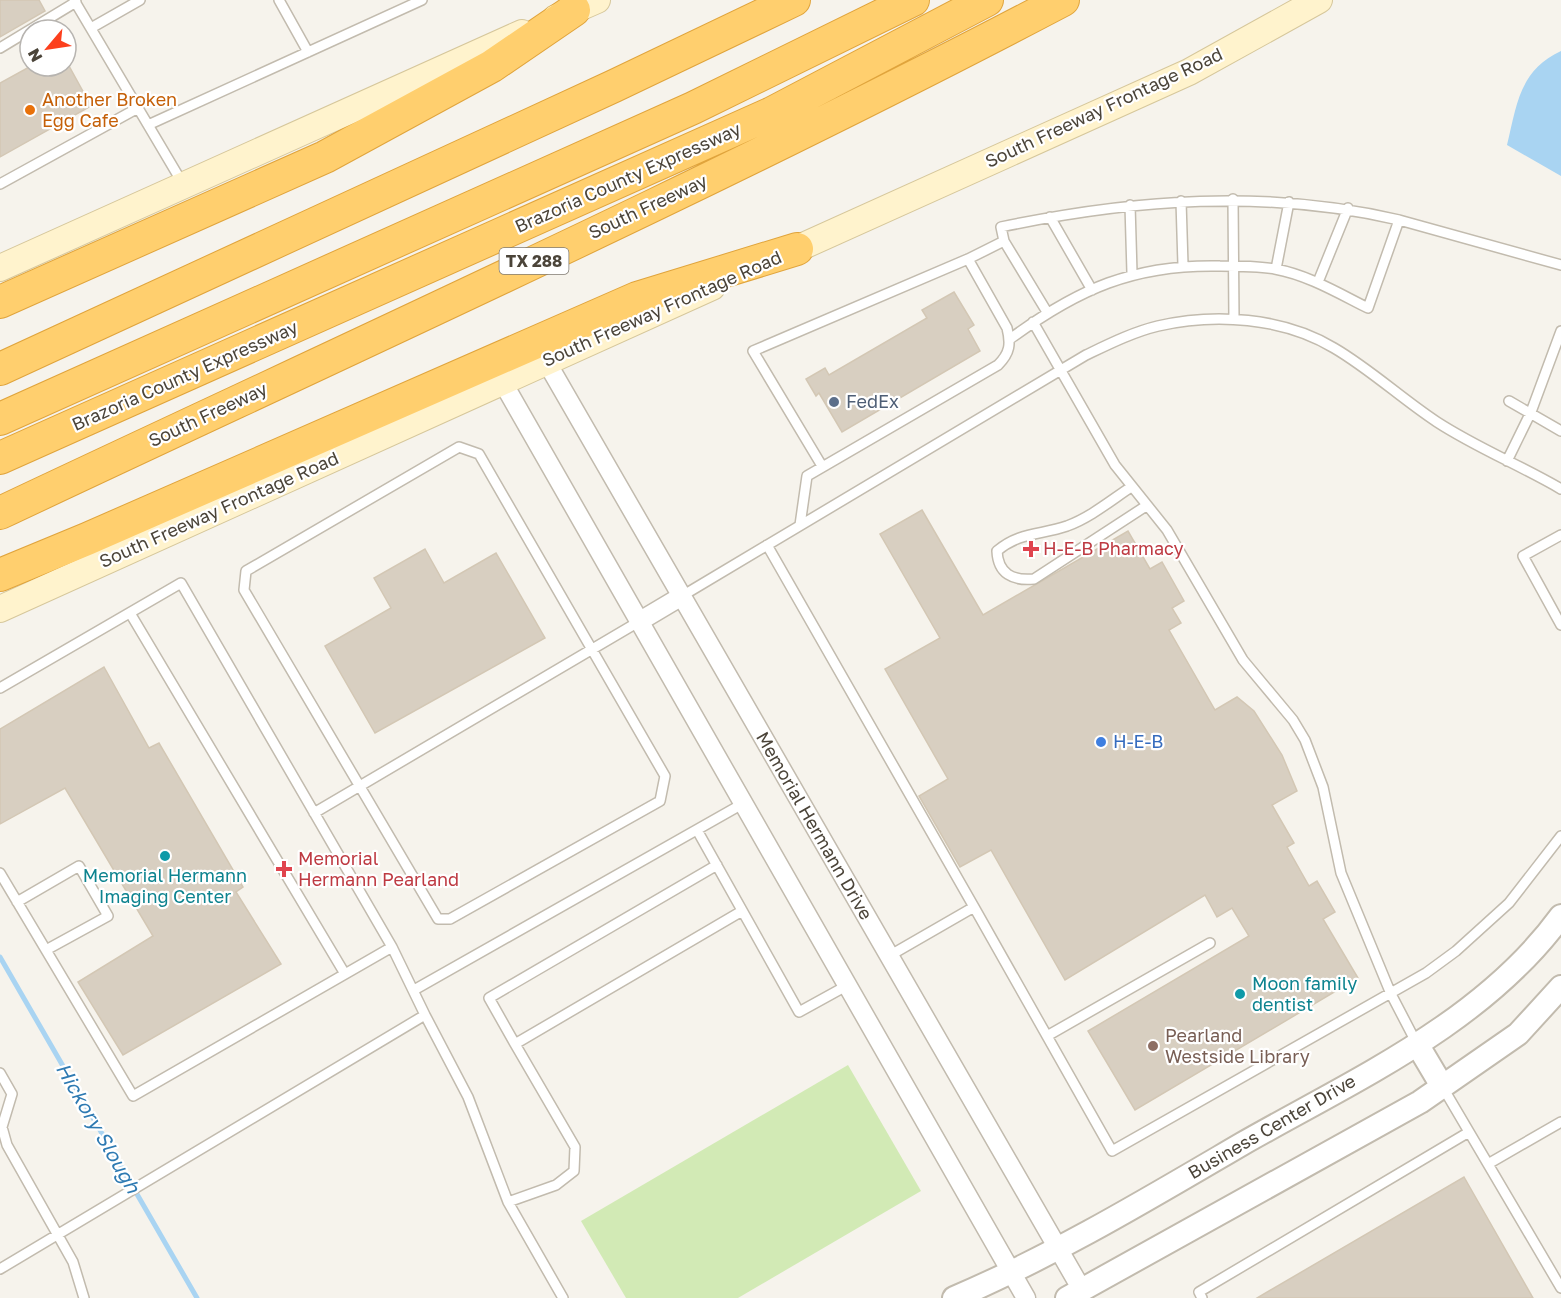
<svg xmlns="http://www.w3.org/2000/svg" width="1561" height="1298" viewBox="0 0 1561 1298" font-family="'Golos Text',sans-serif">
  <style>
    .green { fill: #d2eab5 }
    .water { fill: #a9d4f2 }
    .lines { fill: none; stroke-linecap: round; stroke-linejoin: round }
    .stream { stroke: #a9d4f2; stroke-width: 5 }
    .building { fill: #d8cfc1; stroke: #d3c7b4; stroke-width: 1.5 }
    .service-casing { stroke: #c2bbae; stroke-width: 12 }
    .minor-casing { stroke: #c2bbae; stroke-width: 21 }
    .tertiary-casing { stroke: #c2bbae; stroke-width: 26 }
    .secondary-casing { stroke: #d6c79b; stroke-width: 28 }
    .motorway-casing { stroke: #e0a43c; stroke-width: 34 }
    .service { stroke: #fff; stroke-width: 9 }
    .minor { stroke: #fff; stroke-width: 18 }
    .tertiary { stroke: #fff; stroke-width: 22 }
    .secondary { stroke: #fff3cd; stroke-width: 26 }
    .motorway { stroke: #ffcf6e; stroke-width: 32 }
    .food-dot { fill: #e8710a; stroke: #fff; stroke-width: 2 }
    .service-dot { fill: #5c6f8a; stroke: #fff; stroke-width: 2 }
    .health-dot { fill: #e0444e; stroke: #fff; stroke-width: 2 }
    .shop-dot { fill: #3f7fe0; stroke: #fff; stroke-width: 2 }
    .culture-dot { fill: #0f9aa8; stroke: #fff; stroke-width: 2 }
    .education-dot { fill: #8d6e63; stroke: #fff; stroke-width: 2 }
    .labels { text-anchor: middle; stroke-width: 4.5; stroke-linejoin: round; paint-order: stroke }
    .shield { fill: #fff; stroke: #817c74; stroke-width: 1.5 }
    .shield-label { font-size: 16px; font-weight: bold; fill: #4b4439 }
    .food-label { font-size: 18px; fill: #c56008; stroke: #fff; text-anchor: start }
    .street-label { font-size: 18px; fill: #4b4439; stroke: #fff }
    .service-label { font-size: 18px; fill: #4e5e75; stroke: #fff; text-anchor: start }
    .health-label { font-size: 18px; fill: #be3a42; stroke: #fff; text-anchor: start }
    .shop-label { font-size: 18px; fill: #366cbe; stroke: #fff; text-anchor: start }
    .culture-label { font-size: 18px; fill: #0d838f; stroke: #fff }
    .education-label { font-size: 18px; fill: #785e54; stroke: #fff; text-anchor: start }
    .water-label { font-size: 20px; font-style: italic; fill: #2e7ab2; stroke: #fff }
  </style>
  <rect width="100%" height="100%" fill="#f6f3ec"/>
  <path class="green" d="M848,1065L921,1191L738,1298H626L581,1221Z"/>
  <path class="water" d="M1561,51V176L1507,145C1517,104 1519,71 1561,51Z"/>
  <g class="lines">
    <path class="stream" d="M0,957L197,1298"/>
  </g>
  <path class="building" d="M0,0H39L45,11L0,37Z
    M31,66H69L91,106L0,157V83Z
    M954,292L974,325L968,329L980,351L842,432L819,393L816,396L806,379L825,368L829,375L927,318L922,310Z
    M922,510L983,615L1128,531L1150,569L1162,562L1184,601L1172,608L1181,623L1169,630L1215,710L1237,697L1254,711L1282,755L1297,791L1272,805L1294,843L1287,847L1309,886L1317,881L1335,912L1323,919L1358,978L1135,1110L1088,1031L1249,936L1232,908L1217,917L1205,895L1065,980L991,850L960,867L919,796L948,779L885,669L940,638L880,534Z
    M425,549L444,583L496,553L545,638L375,733L325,646L391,608L374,578Z
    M104,667L149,748L159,743L243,887L236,892L281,964L123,1055L78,982L153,936L65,788L0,824V729Z
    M1464,1177L1533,1298H1257Z"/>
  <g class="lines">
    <defs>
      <path id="service" d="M74,0L183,184
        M279,0L308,52
        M91,28L140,0
        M0,48L76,2
        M148,125L422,0
        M0,184L138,108
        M1233,199L1234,319
        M1181,201L1183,265
        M1130,205L1132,273
        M1050,217L1092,290
        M1399,220L1561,265
        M1276,269L1289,202
        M1318,282L1348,208
        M1033,322L1115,465L1167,530L1243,660L1293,720L1305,740L1323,787L1341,873L1391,994L1417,1044
        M1010,339C1078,289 1134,264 1220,266C1238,266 1258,266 1275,269C1308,275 1338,293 1368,308L1399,220C1266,189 1134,199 1001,227L1004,241L1047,312
        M1509,401L1561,431
        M459,447L479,454L665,776L660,801L450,919H438L244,590L246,571Z
        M1507,461L1531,412L1561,331
        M822,466L753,351L968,259L1004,241
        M1131,487C1110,501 1091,517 1067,526C1041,535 1019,532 997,551C998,574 1013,581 1034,579L1146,506
        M800,525L807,476L998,365C1010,353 1011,344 1007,328L968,259
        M1561,535L1523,556L1561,625
        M767,545L974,907
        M682,596L1086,355C1109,344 1133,332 1158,326C1214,313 1283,317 1334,348C1370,369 1402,399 1437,422C1477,448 1520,465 1561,489
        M130,613L345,974
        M0,688L181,583L392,947L425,1015L0,1269
        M314,813L640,621
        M697,830L799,1012L848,985
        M717,865L489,998L515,1044L742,911
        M0,873L133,1096L392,947
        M17,902L79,866L108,916L46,950
        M889,956L974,907L1112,1151L1426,973L1456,951L1509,903L1561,836
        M414,990L744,803
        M425,1015L468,1097L508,1202
        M1047,1036L1210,943
        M515,1044L575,1147L574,1171L556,1185L508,1202L563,1298
        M0,1073L12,1094L2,1127L7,1145L73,1262L84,1298
        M1442,1086L1561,1288
        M1488,1164L1561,1122
        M1202,1298L1199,1292L1469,1132"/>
      <path id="minor" d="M546,361L1082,1290
        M502,381L1026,1298
        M640,621L682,596"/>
      <path id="tertiary" d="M1417,1044L1442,1086
        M954,1298C1055,1255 1148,1199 1242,1144C1354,1080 1483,1023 1561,916
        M1067,1298L1420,1102L1518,1034L1561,987"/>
      <path id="secondary" d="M556,18L597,0
        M781,256L1189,72L1319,0
        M0,268L522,33
        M0,609L712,287"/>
      <path id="motorway" d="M0,302L325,157L492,66L574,10
        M0,369L614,86L794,0
        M0,419L693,108L913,0
        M0,458L772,113L987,0
        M0,513C356,345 715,183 1063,0
        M0,575L87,539L637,298L797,249"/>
    </defs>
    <use href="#service" class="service-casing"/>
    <use href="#minor" class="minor-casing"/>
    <use href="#tertiary" class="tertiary-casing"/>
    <use href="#secondary" class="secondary-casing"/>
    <use href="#motorway" class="motorway-casing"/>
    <use href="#service" class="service"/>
    <use href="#minor" class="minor"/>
    <use href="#tertiary" class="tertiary"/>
    <use href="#secondary" class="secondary"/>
    <use href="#motorway" class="motorway"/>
  </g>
  <circle class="food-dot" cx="30" cy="110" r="6"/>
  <circle class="service-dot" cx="834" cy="402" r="6"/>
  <g class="health-dot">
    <path d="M1028 540h6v6h6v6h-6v6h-6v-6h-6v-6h6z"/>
    <path d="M281 860h6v6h6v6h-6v6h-6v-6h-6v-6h6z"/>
  </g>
  <circle class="shop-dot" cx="1101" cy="742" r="6"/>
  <g class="culture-dot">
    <circle cx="165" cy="856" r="6"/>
    <circle cx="1240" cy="994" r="6"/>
  </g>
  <circle class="education-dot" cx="1153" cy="1046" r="6"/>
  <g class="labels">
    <rect class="shield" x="499.5" y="248" width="69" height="26" rx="4.5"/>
    <g class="shield-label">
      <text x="534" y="267">TX 288</text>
    </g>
    <g class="food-label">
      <text x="42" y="106">Another Broken<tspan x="42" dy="21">Egg Cafe</tspan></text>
    </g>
    <g class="street-label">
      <text transform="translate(1104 108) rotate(-25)" y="6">South Freeway Frontage Road</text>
      <text transform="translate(628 178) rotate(-24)" y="6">Brazoria County Expressway</text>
      <text transform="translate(648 207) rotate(-25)" y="6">South Freeway</text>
      <text transform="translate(662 309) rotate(-24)" y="6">South Freeway Frontage Road</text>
      <text transform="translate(185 376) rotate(-24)" y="6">Brazoria County Expressway</text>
      <text transform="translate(208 415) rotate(-25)" y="6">South Freeway</text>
      <text transform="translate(219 510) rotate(-24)" y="6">South Freeway Frontage Road</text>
      <text transform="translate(814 826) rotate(60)" y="6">Memorial Hermann Drive</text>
      <text transform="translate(1272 1127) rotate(-30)" y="6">Business Center Drive</text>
    </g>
    <g class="service-label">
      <text x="846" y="408">FedEx</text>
    </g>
    <g class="health-label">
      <text x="1043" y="555">H-E-B Pharmacy</text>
      <text x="298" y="865">Memorial<tspan x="298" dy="21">Hermann Pearland</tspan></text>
    </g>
    <g class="shop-label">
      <text x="1113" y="748">H-E-B</text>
    </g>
    <g class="culture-label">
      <text x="165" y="882">Memorial Hermann<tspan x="165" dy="21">Imaging Center</tspan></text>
      <text x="1252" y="990" text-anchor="start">Moon family<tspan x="1252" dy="21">dentist</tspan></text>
    </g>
    <g class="education-label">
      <text x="1165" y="1042">Pearland<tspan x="1165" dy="21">Westside Library</tspan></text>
    </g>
    <g class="water-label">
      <text transform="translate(98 1128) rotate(60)" y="7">Hickory Slough</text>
    </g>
  </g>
  <g transform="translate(48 48) rotate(241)"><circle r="28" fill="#ffffff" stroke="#b7b4b0" stroke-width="1.5"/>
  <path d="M0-4.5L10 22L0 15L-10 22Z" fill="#fc3f1d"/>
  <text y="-9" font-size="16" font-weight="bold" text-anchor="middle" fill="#4b4439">N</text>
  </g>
</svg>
